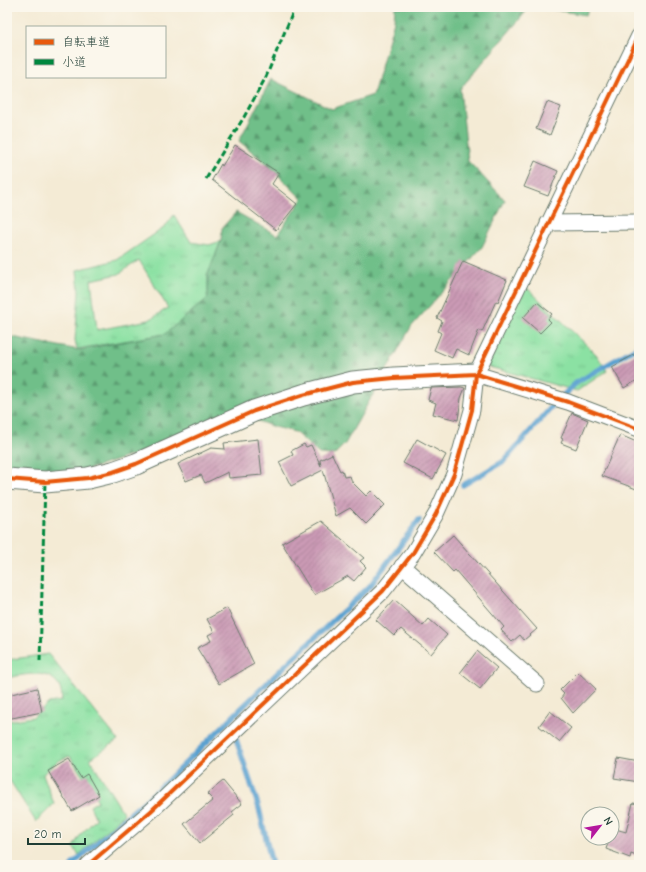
<svg xmlns="http://www.w3.org/2000/svg" width="646" height="872" viewBox="0 0 646 872" font-family="'Comic Neue','Klee One',sans-serif">
  <style>
    .grass { fill: url(#grass-tufts); stroke: #558f6c; fill-rule: evenodd }
    .forest { fill: url(#forest-firs); stroke: #487e5e }
    .lines { fill: none; stroke-linecap: round; stroke-linejoin: round }
    .stream { stroke: #5aa1d0; stroke-width: 5.5 }
    .building { fill: url(#building-hatch) }
    .street-casing { stroke: #6a7a6c; stroke-width: 17 }
    .secondary-casing { stroke: #6a7a6c; stroke-width: 23 }
    .street { stroke: #fff; stroke-width: 15 }
    .secondary { stroke: #fff; stroke-width: 21 }
    .quiet { stroke: #00873e; stroke-width: 3; stroke-dasharray: 6 3; stroke-linecap: butt }
    .cycleway-casing { stroke: #fbf7ec; stroke-width: 6 }
    .cycleway { stroke: #e8590c; stroke-width: 4 }
  </style>
  <defs>
    <pattern id="grass-tufts" width="24" height="20" patternUnits="userSpaceOnUse"><rect width="24" height="20" fill="#8be1a3"/><path d="M3 7l-1-3M5 7V3M7 7l1-3M15 17l-1-3M17 17v-4M19 17l1-3" fill="none" stroke="#78c28d"/></pattern>
    <pattern id="forest-firs" width="22" height="20" patternUnits="userSpaceOnUse"><rect width="22" height="20" fill="#70bf89"/><path d="M5 1l3.5 6h-7zM16 11l3.5 6h-7z" fill="#5b9c71"/></pattern>
    <pattern id="building-hatch" width="6" height="6" patternUnits="userSpaceOnUse"><rect width="6" height="6" fill="#cb9ab5"/><path d="M-1 1l2-2M0 6l6-6M5 7l2-2" fill="none" stroke="#a47f94"/></pattern>
  </defs>
  <rect width="100%" height="100%" fill="#fbf7ec"/>
  <filter id="ink" filterUnits="userSpaceOnUse"><feTurbulence type="fractalNoise" baseFrequency=".025" numOctaves="2"/><feDisplacementMap in="SourceGraphic" scale="8" xChannelSelector="R" yChannelSelector="G"/><feConvolveMatrix kernelMatrix="1 2 1 2 8 2 1 2 1" color-interpolation-filters="sRGB"/></filter>
  <filter id="wash" filterUnits="userSpaceOnUse"><feTurbulence type="fractalNoise" baseFrequency=".012" numOctaves="4" result="noise"/><feDisplacementMap in="SourceGraphic" scale="16" xChannelSelector="R" yChannelSelector="G"/><feGaussianBlur stdDeviation="0.9" result="paint"/><feColorMatrix in="noise" values="0 0 0 0 0 0 0 0 0 0 0 0 0 0 0 0 0 1.4 0 .05"/><feComposite in="paint" operator="in"/></filter>
  <g filter="url(#wash)">
    <rect width="100%" height="100%" fill="#f4ebd5"/>
    <path class="grass" d="M174,215L191,242L209,245L221,241L208,274V298L165,334L77,349L75,340L79,292L77,270L117,260L165,227ZM139,260L168,308L149,320L97,330L91,280L119,274Z
      M524,285L596,354L607,371L577,391L486,366Z
      M48,654L118,740L90,759L124,814L79,855L73,847L81,834L96,819L90,806L98,801L70,756L58,761L43,774L54,804L36,822L7,776V721L33,717L49,703L62,701C62,667 31,673 7,678V660Z"/>
    <path class="forest" d="M395,7H530L460,89L468,161L505,200L482,247L411,327L345,444L334,455L319,454L295,432L274,427L250,418L80,472L28,474L7,469V336L79,350L165,334L208,298V274L221,241L222,228L236,212L277,235L302,199L268,165L239,141L271,79L332,109L373,95L394,21Z
      M537,7H589L586,15Z"/>
    <g class="lines">
      <path class="stream" d="M463,485L504,461L554,404L576,383L639,346
        M234,733L259,808L272,865
        M72,865L165,783L291,660L370,586L419,520"/>
    </g>
    <g id="blocks">
      <path class="building" d="M547,102L561,107L550,135L536,129Z
        M235,145L279,173L272,184L297,204L276,230L212,180L221,164L222,166Z
        M535,161L558,171L548,196L524,187Z
        M463,261L507,280L498,302L496,301L482,332L479,330L469,355L456,349L452,358L434,350L441,333L438,331L442,321L437,318Z
        M537,302L552,314L548,319L551,322L540,333L523,318Z
        M639,352V379L624,388L612,367Z
        M461,387L465,388L461,398L458,420L433,414L436,403L428,400L431,388Z
        M572,413L588,420L576,449L561,443L563,439L561,438Z
        M620,435L639,443V490L602,476Z
        M258,439L262,475L229,478L228,472L205,483L201,475L186,481L178,464L211,448L225,449L224,443Z
        M417,439L446,455L433,479L403,463Z
        M304,444L306,447L311,445L321,466L320,460L332,454L340,471L342,470L344,477L350,476L352,482L366,496L371,491L385,505L366,524L350,508L336,516L323,470L291,486L279,462L293,455L291,451Z
        M321,521L364,558L360,561L366,567L354,581L348,576L314,595L282,543Z
        M453,535L537,629L524,640L520,635L512,642L501,630L504,627L455,570L453,572L434,552Z
        M394,600L423,626L429,619L447,635L431,654L401,629L394,636L376,620Z
        M227,608L254,664L219,684L197,648L211,641L208,635L214,632L207,619Z
        M477,651L497,668L480,689L460,673Z
        M578,672L596,689L573,713L561,698L564,694L560,690Z
        M37,688L42,712L7,719V695Z
        M550,711L571,728L559,742L539,726Z
        M618,758L639,762V782L614,778Z
        M69,759L81,778L87,774L99,795L72,811L48,771Z
        M223,781L242,804L232,812L234,815L200,843L184,824L213,800L207,794Z
        M633,803L639,804V857L631,854L630,858L606,849L610,838H612V828L626,832Z"/>
    </g>
  </g>
  <g filter="url(#ink)">
    <use href="#blocks" fill-opacity="0" stroke="#6a7a6c" stroke-width="1"/>
    <g class="lines">
      <defs>
        <path id="street" d="M548,223L639,222
          M476,374L568,402L639,429
          M402,566L537,684
          M88,865L151,811L383,591L413,553L436,514L454,474L472,410L476,374L639,36"/>
        <path id="secondary" d="M7,479L45,482L88,478L113,472L136,464L254,411L303,395L353,382L394,378L476,374"/>
      </defs>
      <use href="#street" class="street-casing"/>
      <use href="#secondary" class="secondary-casing"/>
      <use href="#street" class="street"/>
      <use href="#secondary" class="secondary"/>
      <path class="quiet" d="M206,179L244,117L266,77L295,7
        M40,661L45,482"/>
      <defs>
        <path id="cycleway" d="M7,479L45,482L88,478L113,472L136,464L254,411L303,395L353,382L394,378L476,374L568,402L639,429
          M88,865L151,811L383,591L413,553L436,514L454,474L472,410L476,374L639,36"/>
      </defs>
      <use href="#cycleway" class="cycleway-casing"/>
      <use href="#cycleway" class="cycleway"/>
    </g>
  </g>
  <rect width="646" height="872" fill="none" stroke="#fbf7ec" stroke-width="24"/>
  <rect x="26" y="26" width="140" height="52" fill="#fbf7ec" stroke="#a3ada2"/>
  <rect x="34" y="39" width="20" height="6" fill="#e8590c" stroke="#a3ada2"/>
  <text x="62" y="46" font-size="12" fill="#1f3d34">自転車道</text>
  <rect x="34" y="59" width="20" height="6" fill="#00873e" stroke="#a3ada2"/>
  <text x="62" y="66" font-size="12" fill="#1f3d34">小道</text>
  <g transform="translate(600 826) rotate(59)"><circle r="19" fill="#fbf7ec" stroke="#a3ada2"/>
  <path d="M0-3L7 15L0 10L-7 15Z" fill="#b5179e"/>
  <text y="-6" font-size="11" font-weight="bold" text-anchor="middle" fill="#1f3d34">N</text>
  </g>
  <path d="M28 838v6h57v-6" fill="none" stroke="#1f3d34" stroke-width="2"/>
  <text x="34" y="838" font-size="12" fill="#1f3d34" stroke="#fbf7ec" stroke-width="3" paint-order="stroke">20 m</text>
</svg>
